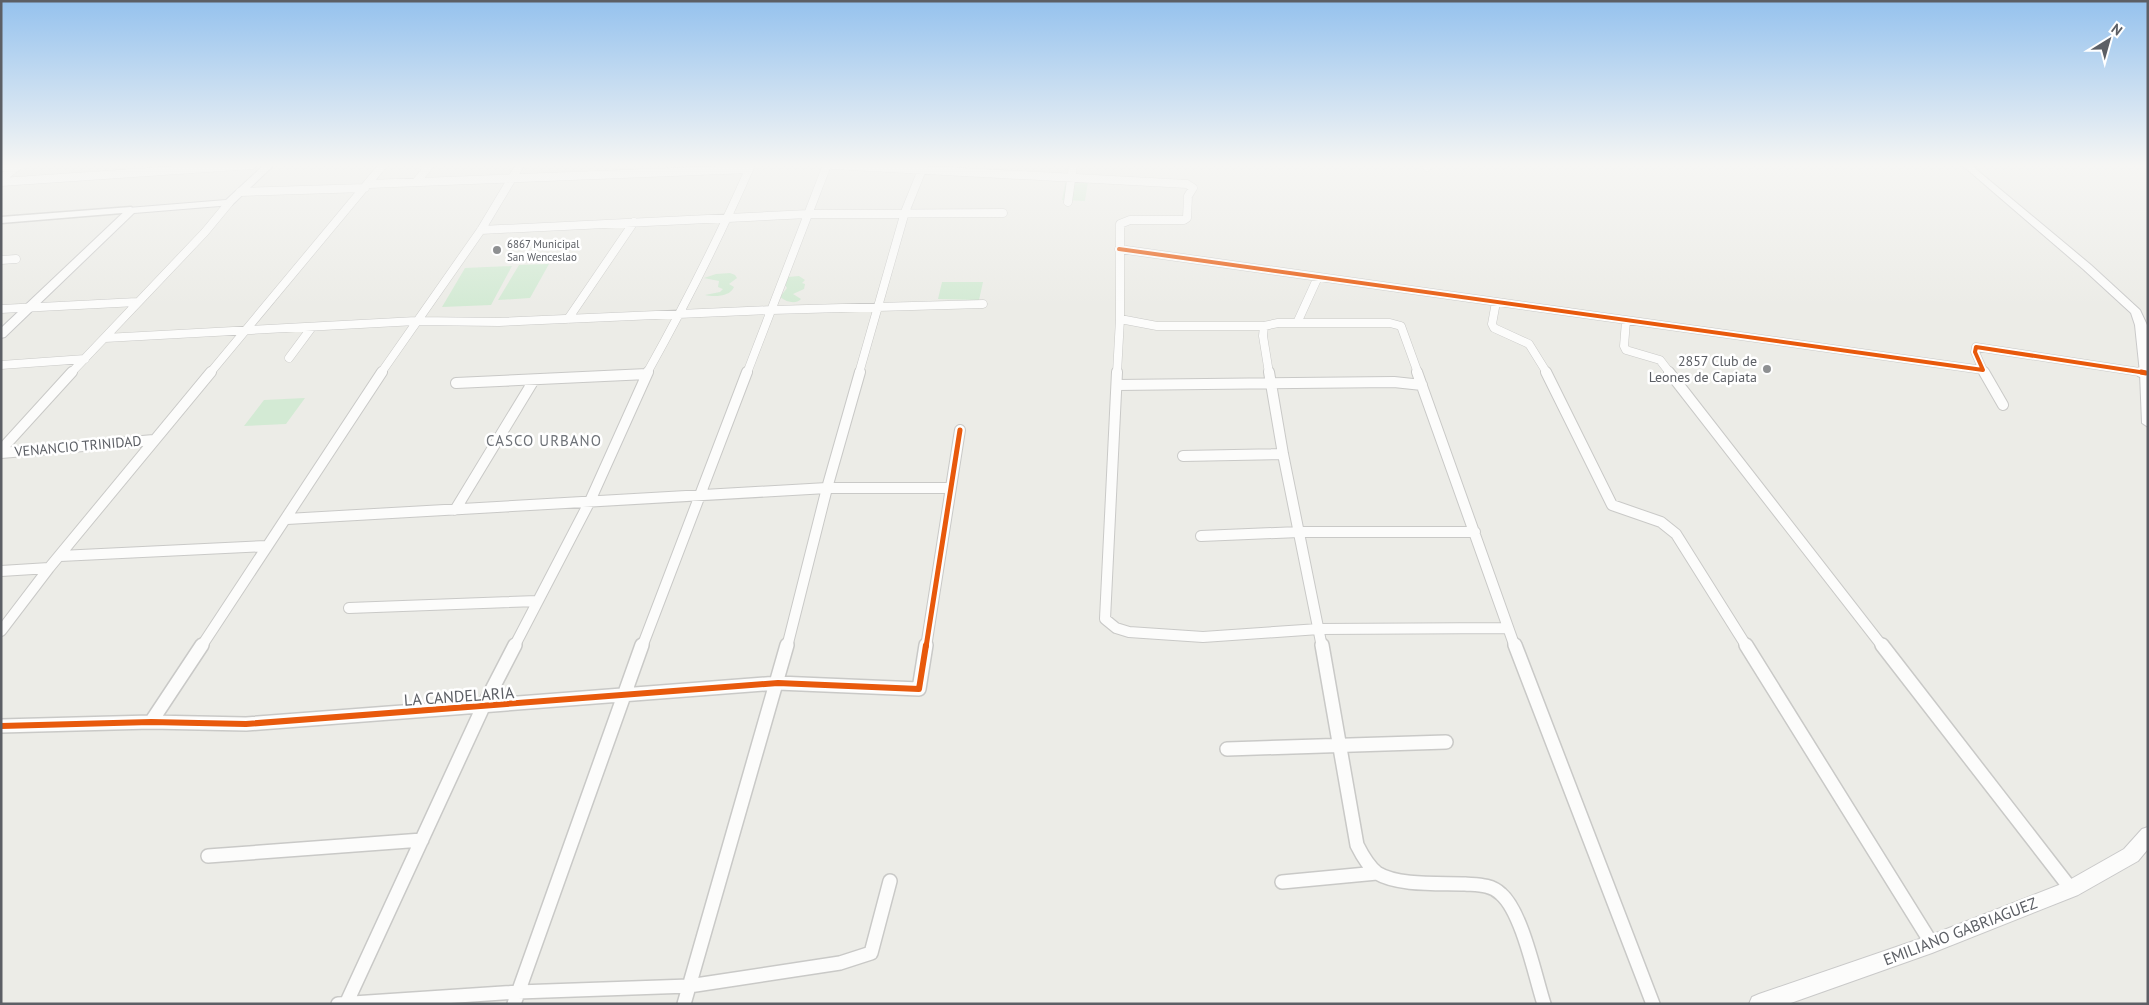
<svg xmlns="http://www.w3.org/2000/svg" width="2149" height="1005" viewBox="0 0 2149 1005" font-family="'PT Sans',sans-serif">
  <style>
    .green { fill: #d3ead4 }
    .lines { fill: none; stroke-linecap: round; stroke-linejoin: round }
    .minor-far2-casing { stroke: #c9c9c7; stroke-width: 9 }
    .minor-far1-casing { stroke: #c9c9c7; stroke-width: 12 }
    .minor-casing { stroke: #c9c9c7; stroke-width: 16 }
    .tertiary-casing { stroke: #c9c9c7; stroke-width: 3 }
    .secondary-casing { stroke: #c9c9c9; stroke-width: 2 }
    .minor-far2 { stroke: #fcfcfb; stroke-width: 8 }
    .minor-far1 { stroke: #fcfcfb; stroke-width: 10 }
    .minor { stroke: #fcfcfb; stroke-width: 13 }
    .tertiary { fill: #fcfcfb; fill-rule: evenodd }
    .secondary { fill: #fcfcfb; fill-rule: evenodd }
    .cycleway-far2-casing { stroke: #fff; stroke-width: 6 }
    .cycleway-far1-casing { stroke: #fff; stroke-width: 8 }
    .cycleway-casing { stroke: #fff; stroke-width: 9 }
    .cycleway-far2 { stroke: #e8590c; stroke-width: 4 }
    .cycleway-far1 { stroke: #e8590c; stroke-width: 5 }
    .cycleway { stroke: #e8590c; stroke-width: 6 }
    .poi-dot { fill: #8e9092; stroke: #fff; stroke-width: 2 }
    .labels { text-anchor: middle; stroke-width: 5; stroke-linejoin: round; paint-order: stroke }
    .far-poi-label { font-size: 11px; fill: #5c5f65; stroke: #fff; text-anchor: start }
    .poi-label { font-size: 14px; fill: #5c5f65; stroke: #fff; text-anchor: end }
    .street-label { font-size: 14px; fill: #5c5f65; stroke: #fff }
    .neighbourhood-label { font-size: 15px; letter-spacing: 1px; fill: #6d7177; stroke: #fff }
    .near-street-label { font-size: 16px; fill: #5c5f65; stroke: #fff }
  </style>
  <rect width="100%" height="100%" fill="#ecece7"/>
  <path class="green" d="M1066,180L1088,181L1085,201L1062,200Z
    M549,264L530,298L498,300L519,265Z
    M512,266L491,305L442,307L465,268Z
    M730,273L735,275L737,278L729,284L734,287C730,297 714,297 705,295L720,292L723,289L718,287L719,281L704,278L716,274Z
    M799,276L805,280L802,283L805,284L804,289L793,294L801,299C796,304 788,303 780,297L787,288L785,285L788,277Z
    M942,282H983L979,300L938,299Z
    M305,398L286,424L244,426L264,400Z"/>
  <g class="lines">
    <defs>
      <path id="minor-far2" d="M833,165L1187,184L1193,188L1188,196L1187,218L1184,220H1130L1120,224V319L1157,326H1264
        M1427,165V167
        M1,167L16,166
        M1,179L19,165
        M1,182L252,165
        M416,182L430,165
        M369,184L749,169
        M240,192L365,188
        M1068,202L1073,165
        M481,230L808,214L1003,213
        M1119,249L1983,370L1975,352L1976,347L2146,373
        M1,260L16,259
        M1496,302L1492,324L1494,328L1529,344L1547,373
        M1,309L137,302
        M568,319L634,222
        M1626,321L1624,346L1626,350L1660,360L1670,373
        M1297,323H1390L1401,326L1418,373
        M105,338L416,321L499,322L772,310L983,304
        M289,358L312,327
        M1,365L85,359
        M1983,370L1985,373
        M71,373L205,232L229,203
        M210,373L383,165
        M381,373L481,230L520,165
        M647,373C685,305 720,236 751,165
        M747,373L827,165
        M859,373L905,212L924,165
        M1117,373L1120,319
        M1269,373L1263,336L1264,326L1278,323H1297L1318,277"/>
      <path id="minor-far1" d="M1117,372L1105,619L1116,628L1129,632L1203,637L1319,629L1508,628
        M1269,372L1283,454L1322,647
        M1417,372L1515,647
        M1546,372L1612,505L1661,522L1676,534L1747,647
        M1669,372L1883,647
        M1984,372L2003,405
        M2141,372L2146,373
        M456,383L647,374
        M1117,385L1394,382L1422,385
        M1,450L72,372
        M1,453L154,440
        M1183,456L1283,454
        M455,510L534,380
        M287,519L827,488H950
        M1201,536L1299,532H1475
        M60,556L267,546
        M1,571L49,568
        M349,608L538,601
        M1,631L49,568L211,372
        M201,647L382,372
        M514,647L590,501L648,372
        M642,647L747,372
        M787,647L827,488L860,372
        M926,647L960,430"/>
      <path id="minor" d="M1322,645L1357,845C1362,855 1368,866 1377,873C1398,886 1440,883 1465,884C1477,885 1491,884 1501,894C1522,912 1535,976 1544,1004
        M1515,645L1653,1004
        M1746,645L1932,944
        M1882,645L2071,889
        M151,722L202,645
        M1,726L151,722L246,724L778,683L919,689L926,645
        M1227,749L1446,742
        M208,856L422,840
        M1282,882L1377,873
        M338,1004L518,992L689,986L840,963L871,953L890,881
        M346,1004L483,707L515,645
        M514,1004L642,645
        M684,1004L787,645"/>
      <path id="tertiary" d="M131,207L135,210L134,212L1,223V217Z"/>
      <path id="secondary" d="M264,165H274L232,205L134,213L5,337L1,338V328L128,208L226,200Z
        M1962,165H1971L2091,265L2140,310L2147,325L2148,335V427L2142,423L2140,373L2135,325L2131,313L2083,269Z
        M2148,827V849L2138,861L2078,895L1932,953L1788,1004H1749L1752,997L1759,994L1931,935L2064,883L2124,849L2142,829Z"/>
    </defs>
    <use href="#minor-far2" class="minor-far2-casing"/>
    <use href="#minor-far1" class="minor-far1-casing"/>
    <use href="#minor" class="minor-casing"/>
    <use href="#tertiary" class="tertiary-casing"/>
    <use href="#secondary" class="secondary-casing"/>
    <use href="#minor-far2" class="minor-far2"/>
    <use href="#minor-far1" class="minor-far1"/>
    <use href="#minor" class="minor"/>
    <use href="#tertiary" class="tertiary"/>
    <use href="#secondary" class="secondary"/>
    <defs>
      <path id="cycleway-far2" d="M1119,249L1983,370L1975,352L1976,347L2146,373"/>
      <path id="cycleway-far1" d="M2141,372L2146,373
        M926,647L960,430"/>
      <path id="cycleway" d="M1,726L151,722L246,724L778,683L919,689L926,645"/>
    </defs>
    <use href="#cycleway-far2" class="cycleway-far2-casing"/>
    <use href="#cycleway-far1" class="cycleway-far1-casing"/>
    <use href="#cycleway" class="cycleway-casing"/>
    <use href="#cycleway-far2" class="cycleway-far2"/>
    <use href="#cycleway-far1" class="cycleway-far1"/>
    <use href="#cycleway" class="cycleway"/>
  </g>
  <linearGradient id="sky" x2="0" y2="1"><stop stop-color="#95c2ee"/><stop offset="0.54" stop-color="#f6f6f4"/><stop offset="1" stop-color="#f6f6f4" stop-opacity="0"/></linearGradient>
  <rect width="2149" height="306" fill="url(#sky)"/>
  <g class="poi-dot">
    <circle cx="497" cy="250" r="5"/>
    <circle cx="1767" cy="369" r="5"/>
  </g>
  <g class="labels">
    <g class="far-poi-label">
      <text x="507" y="248">6867 Municipal<tspan x="507" dy="13">San Wenceslao</tspan></text>
    </g>
    <g class="poi-label">
      <text x="1757" y="366">2857 Club de<tspan x="1757" dy="16">Leones de Capiata</tspan></text>
    </g>
    <g class="street-label">
      <text transform="translate(78 446) rotate(-5)" y="5">VENANCIO TRINIDAD</text>
    </g>
    <g class="neighbourhood-label">
      <text x="544" y="446">CASCO URBANO</text>
    </g>
    <g class="near-street-label">
      <text transform="translate(459 696) rotate(-4)" y="6">LA CANDELARIA</text>
      <text transform="translate(1960 931) rotate(-21)" y="6">EMILIANO GABRIAGUEZ</text>
    </g>
  </g>
  <rect width="2149" height="1005" fill="none" stroke="#5c5f65" stroke-width="5"/>
  <g transform="translate(2109 40) rotate(37)" stroke="#ffffff" stroke-width="4" paint-order="stroke">
  <path d="M0-4L9 19L0 12L-9 19Z" fill="#5c5f65"/>
  <text y="-8" font-size="14" font-weight="bold" text-anchor="middle" fill="#5c5f65">N</text>
  </g>
</svg>
